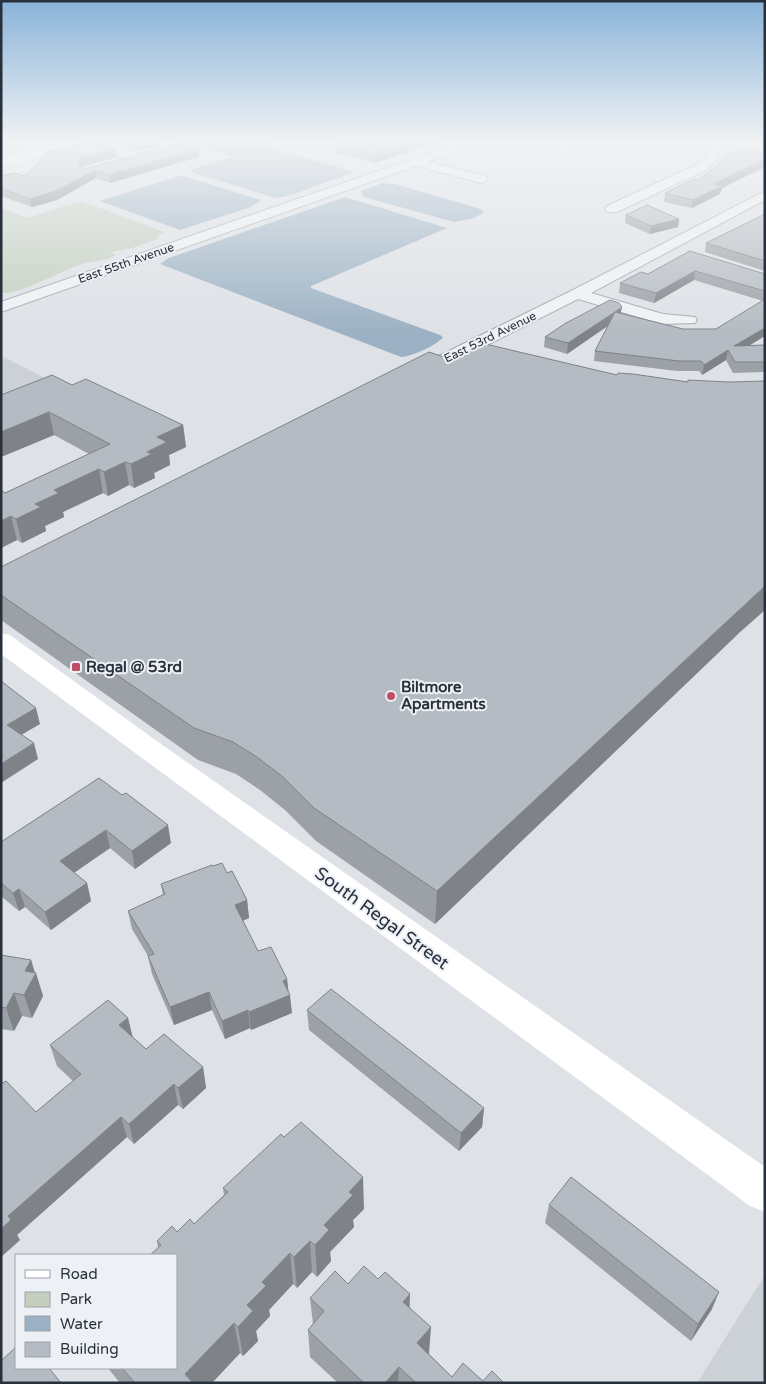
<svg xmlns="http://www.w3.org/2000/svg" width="766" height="1384" viewBox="0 0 766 1384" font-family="'Varela Round',sans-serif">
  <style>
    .built { fill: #ccd1d7 }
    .green { fill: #c4cfbf }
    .water { fill: #9cb1c3 }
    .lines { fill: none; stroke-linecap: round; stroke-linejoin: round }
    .street-casing { stroke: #a4a8af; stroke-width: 2 }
    .street { fill: #f0f2f5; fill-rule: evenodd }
    .secondary { fill: #fff; fill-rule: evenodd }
    .wall { fill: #9ca1a7 }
    .shaded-wall { fill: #7f8388 }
    .building { fill: #b5bbc2; stroke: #7f8388 }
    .poi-dot { fill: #c04d65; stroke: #edf0f4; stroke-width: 2 }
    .labels { text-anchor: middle; stroke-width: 4; stroke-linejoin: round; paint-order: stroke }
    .far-street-label { font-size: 12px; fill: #28303b; stroke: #edf0f4 }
    .poi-label { font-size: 15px; font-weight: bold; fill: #28303b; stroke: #edf0f4; text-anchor: start }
    .near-street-label { font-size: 18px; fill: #28303b; stroke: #edf0f4 }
  </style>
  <rect width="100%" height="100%" fill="#dee1e6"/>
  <path class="built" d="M1,356L69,390L1,418Z
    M765,1275V1383H697Z"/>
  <path class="green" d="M81,201L164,232L159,235L158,239L132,248L110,252L116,255C105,262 94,260 82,264C62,270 20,295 1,293V208L27,218Z"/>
  <path class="water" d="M177,140H276L260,145L355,172L288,196L276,198L191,172L193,169L232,157Z
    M179,176H183L261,200L251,207L180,230L100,201Z
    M383,183L395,184L481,209L484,213L471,219L454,222L364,197L361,193V191Z
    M345,197L447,228L311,286V288L440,335L443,337C439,344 411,357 401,357L160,264L169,258Z"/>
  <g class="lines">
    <defs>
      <path id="street" d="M78,140H91L140,154L142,157L136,161L132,160L79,143Z
        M467,140H484L482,142L428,162L485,176L487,179L485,182L481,183L416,166L1,312V302Z
        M575,140H592L590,142L562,153L558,154L552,150L554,147Z
        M708,140H720L719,156L706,170L617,212H607L605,209L607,206L698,164L707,155Z
        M765,191V200L591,293L663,314L695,317L697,320L695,323L662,324L578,299L422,378L416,379L410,378L407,374L410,370L571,291Z"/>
    </defs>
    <use href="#street" class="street-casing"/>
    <use href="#street" class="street"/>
    <path class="secondary" d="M72,140H92L90,143L1,166V158Z
      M1,633L10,635L161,744L765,1167V1212L750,1206L1,654Z"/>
  </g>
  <path class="wall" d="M109,140H160V145L137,151L109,143Z
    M350,140H446L375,163L336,153V144Z
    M116,149L117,157L82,167L85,169L198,149L199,157L110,183L96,178L57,200L32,207L1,196V176H25Z
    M757,153L765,154V167L722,188L720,194L692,208L664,202L665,193L699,180Z
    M765,214V271L705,252L706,243Z
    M626,215L679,219L678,227L650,234L625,223Z
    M690,251L765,274V336L750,345H765V372L733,373L726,360L702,375L699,371H677L594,361L595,351L608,326L567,354L544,347L545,337L621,313L683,329H716L763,301L694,280L654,303L619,293L620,283L648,274Z
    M453,360L617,375L687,382L688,380L739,633L435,924L316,841L285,810L260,790L236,774L198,760L1,620V567Z
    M72,385L183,425L186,447L169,455L170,465L154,473L155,478L134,488L129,485L108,496L103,493L63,512L64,517L45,526L46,531L22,543L17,540L1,548V490L5,493L89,454L54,435L1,457V395Z
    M99,778L171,843L135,869L110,848L74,873L87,883L91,901L51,930L25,907L19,911L2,897L1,893V842Z
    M213,866L227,873L247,900L249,918L243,921L258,951L287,979L288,991L292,1013L251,1030L250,1028L225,1039L212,1010L174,1025L152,974L148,956L132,929L128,911L163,895L161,884Z
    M1,955L31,960L43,996L32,1018L22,1016L14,1031L1,1029Z
    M307,1010L484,1108L482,1127L459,1151L309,1030Z
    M128,1018L133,1038L146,1049L203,1067L206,1088L183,1109L178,1105L134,1144L127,1137L17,1235L20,1240L1,1257L36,1112L73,1081L57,1066L50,1045Z
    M223,1188L364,1209L353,1220L354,1227L330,1252L331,1261L317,1277L312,1272L297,1288L293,1284L269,1310L270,1316L256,1331L258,1341L243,1356L240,1353L212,1383H120L108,1368H176L158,1248L157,1241L194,1224L224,1195Z
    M549,1205L712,1309L691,1341L545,1223Z
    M378,1279L410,1307L429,1354L452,1377L483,1381L504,1383H338L310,1357L308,1330L313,1324L310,1298L348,1284Z"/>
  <path class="shaded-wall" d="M148,140H160V145L137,151L136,143Z
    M419,140H446L375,163V154Z
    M116,149L117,157L83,166L79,172L78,164L81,158Z
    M198,149L199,157L110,183L109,175Z
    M765,159V167L722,188L720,194L692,208L693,200L714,184Z
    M95,170L96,178L57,200L32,207L30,199Z
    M679,219L678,227L650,234L651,226Z
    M695,271L694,280L654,303L656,293Z
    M622,307L620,317L615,312Z
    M615,312L613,322L567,354L568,343Z
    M765,328V336L732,356L734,346Z
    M728,350L726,360L702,375L704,365Z
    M49,412L54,435L1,457V432Z
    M183,425L186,447L169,455L170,465L154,473L155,478L134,488L131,464L147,452L157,437Z
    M125,462L129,485L108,496L104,472Z
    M99,469L103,493L63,512L64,517L45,526L46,531L22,543L16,519L54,490Z
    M11,516L17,540L1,548V521Z
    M765,586V610L739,633L435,924L437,891Z
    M36,708L40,724L11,741L7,725Z
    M34,743L38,759L1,783V764Z
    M168,825L171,843L135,869L132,851Z
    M106,830L110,848L65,879L60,861Z
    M87,883L91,901L51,930L45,912Z
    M19,889L25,907L19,911L13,893Z
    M247,900L249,918L237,923L235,905Z
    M31,960L35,974L36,973L43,996L32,1018L24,995L25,971Z
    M287,979L289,996L290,995L292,1013L251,1030L249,1012L283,981Z
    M209,992L212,1010L174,1025L170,1007Z
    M14,993L22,1016L14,1031L6,1008Z
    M248,1010L250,1028L225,1039L222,1021Z
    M128,1018L133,1039L119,1025Z
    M203,1067L206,1088L183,1109L178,1088Z
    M174,1084L178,1105L134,1144L129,1124Z
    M484,1108L482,1127L459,1151L461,1133Z
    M121,1117L127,1137L17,1235L20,1240L1,1257V1229L8,1216Z
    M363,1177L364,1209L353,1220L354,1227L330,1252L331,1261L317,1277L315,1245L324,1225L349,1192Z
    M310,1241L312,1272L297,1288L294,1257Z
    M290,1253L293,1284L269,1310L270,1316L256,1331L258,1341L243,1356L238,1327L247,1305L262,1282Z
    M719,1292L712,1309L691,1341L698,1324Z
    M410,1294L409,1322L403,1302Z
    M234,1323L240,1353L212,1383H187L185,1374Z
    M431,1327L429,1354L416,1370L417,1343Z
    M399,1367L398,1383H385Z"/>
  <path class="building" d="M124,140H148L136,143Z
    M350,140H419L375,154L336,144Z
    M89,141L116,149L81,158L78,164L85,169L179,143L198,149L109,175L95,170L56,191L30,199L1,188V176L15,173L25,176L48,152Z
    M737,148L757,150L756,153L765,154V159L714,184L722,186L693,200L665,193L694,179L699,180L732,152H735Z
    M647,205L679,219L651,226L626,215Z
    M765,214V261L706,243Z
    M690,251L765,274V291L695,271L656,293L620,283L641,272L648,274Z
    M765,299V328L734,346L765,345V362H735L728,350L704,365L701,361H679L595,351L615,312L568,343L545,337L566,323L610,300L619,303L622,307L615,312L683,329H716Z
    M481,343L617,375L618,373L633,374L688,382V380L729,382L765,381V586L437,891L314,808L283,777L257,757L233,742L194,728L1,595V567L429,352L453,360Z
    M52,375L72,385L86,379L183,425L157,437L167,442L147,452L152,454L131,464L125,462L104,472L99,469L54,490L59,493L35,504L41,507L16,519L11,516L1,521V490L5,493L110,444L49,412L1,432V395Z
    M1,681L36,708L7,725L34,743L1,764Z
    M99,778L122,795L126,793L168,825L132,851L106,830L60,861L87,883L45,912L19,889L13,893L1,883V842Z
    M222,863L227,873L232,871L247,900L235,905L258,951L271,947L287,979L283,981L290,995L249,1012L248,1010L222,1021L209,992L170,1007L148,956L154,954L128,911L165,894L161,884L212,865L213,866Z
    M1,955L31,960L25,971L36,973L24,995L14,993L6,1008L1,1007Z
    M331,989L484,1108L461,1133L307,1010Z
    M108,1000L128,1018L119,1025L146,1049L164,1034L203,1067L178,1088L174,1084L129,1124L121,1117L8,1216L11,1220L1,1229V1084L6,1081L36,1112L81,1074L50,1045Z
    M301,1122L363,1177L349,1192L353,1195L324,1225L329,1230L315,1245L310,1241L294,1257L290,1253L262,1282L266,1286L247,1305L253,1311L238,1327L234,1323L185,1374L193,1383H135L122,1368H176V1255H150L161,1245L157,1241L172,1226L177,1232L190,1219L194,1224L228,1192L223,1188L281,1134L284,1137Z
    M571,1177L719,1292L698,1324L549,1205Z
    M364,1266L378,1279L385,1272L410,1294L403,1302L431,1327L417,1343L452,1377L463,1363L483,1381L492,1371L504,1383H416L399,1367L385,1383H364L308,1330L324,1311L310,1298L335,1271L348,1284Z
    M16,1347V1368H49L61,1383H1V1361Z"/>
  <linearGradient id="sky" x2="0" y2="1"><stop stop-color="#89b3d9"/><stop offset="0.42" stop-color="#f0f2f4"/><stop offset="1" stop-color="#f0f2f4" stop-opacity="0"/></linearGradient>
  <rect width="766" height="334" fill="url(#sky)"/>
  <g class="poi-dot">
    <rect x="71" y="662" width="10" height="10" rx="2.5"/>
    <circle cx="391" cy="696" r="5"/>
  </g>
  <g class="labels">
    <g class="far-street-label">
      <text transform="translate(126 263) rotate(-19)" y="4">East 55th Avenue</text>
      <text transform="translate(490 337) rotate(-26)" y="4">East 53rd Avenue</text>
    </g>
    <g class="poi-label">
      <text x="86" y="672">Regal @ 53rd</text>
      <text x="401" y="692">Biltmore<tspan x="401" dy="17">Apartments</tspan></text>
    </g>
    <g class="near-street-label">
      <text transform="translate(382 918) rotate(36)" y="6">South Regal Street</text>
    </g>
  </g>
  <rect width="766" height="1384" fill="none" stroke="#28303b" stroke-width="5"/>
  <rect x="15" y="1254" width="162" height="115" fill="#edf0f4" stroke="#9ea3aa"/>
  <rect x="25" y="1270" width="25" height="8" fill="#ffffff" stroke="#9ea3aa"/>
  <text x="60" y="1279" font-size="15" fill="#28303b">Road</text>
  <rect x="25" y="1292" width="25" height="15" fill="#c4cfbf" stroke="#9ea3aa"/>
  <text x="60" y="1304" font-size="15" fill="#28303b">Park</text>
  <rect x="25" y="1316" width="25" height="15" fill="#9cb1c3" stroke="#9ea3aa"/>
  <text x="60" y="1329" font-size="15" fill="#28303b">Water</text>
  <rect x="25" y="1342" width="25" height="15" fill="#b5bbc2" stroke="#9ea3aa"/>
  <text x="60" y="1354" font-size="15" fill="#28303b">Building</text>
</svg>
